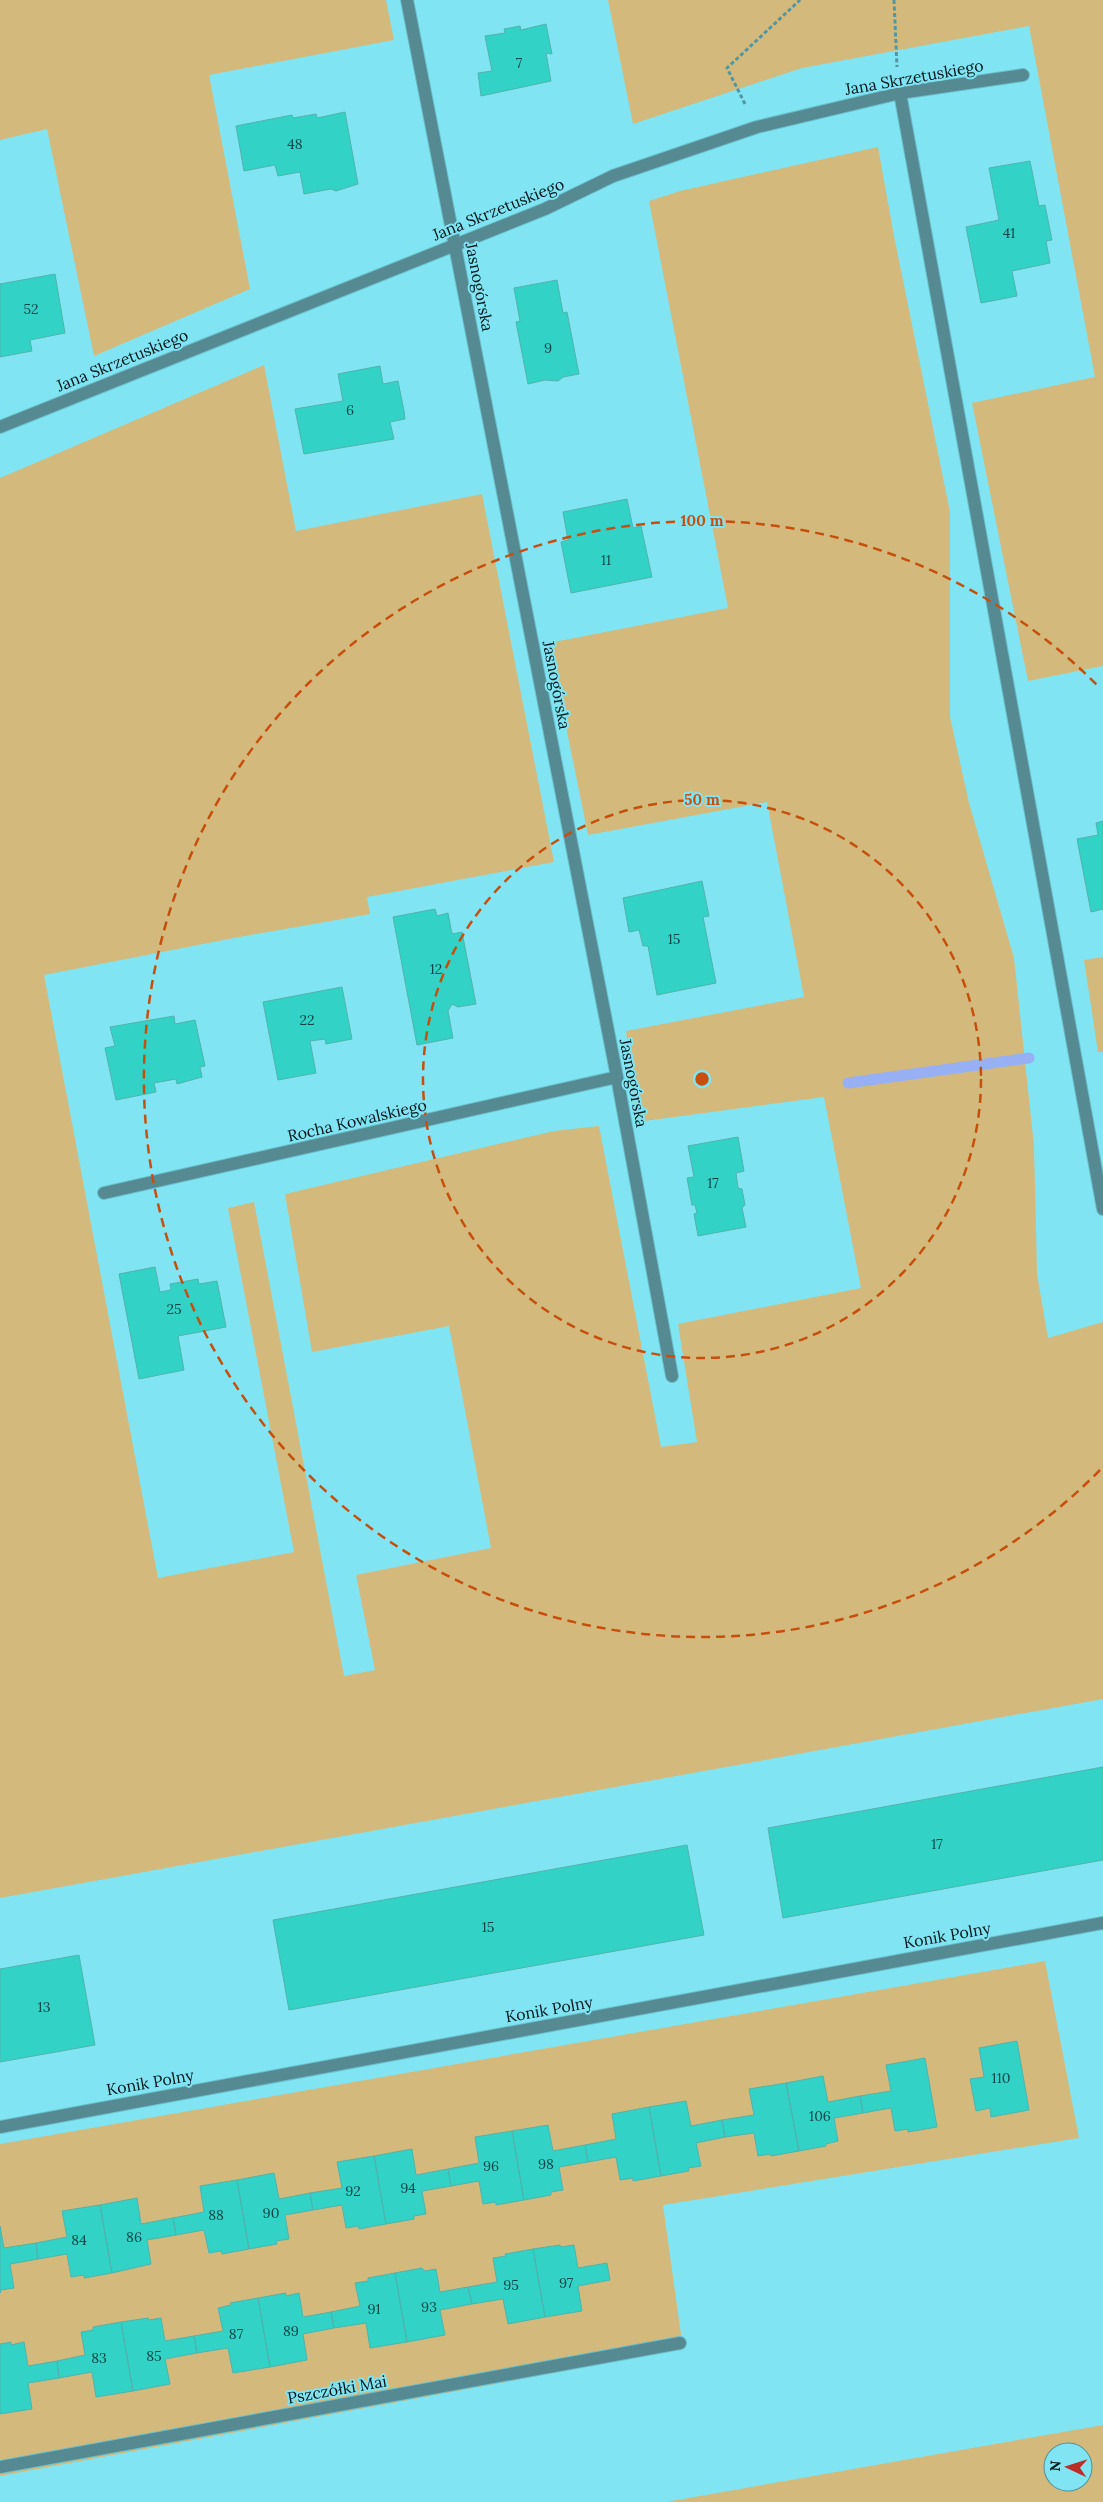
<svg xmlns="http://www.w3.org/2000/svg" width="1103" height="2502" viewBox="0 0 1103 2502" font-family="Lora,serif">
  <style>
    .green { fill: #d3ba7c; fill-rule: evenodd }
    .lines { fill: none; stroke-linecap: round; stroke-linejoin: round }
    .stream { stroke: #97b0f4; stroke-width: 11 }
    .building { fill: #32d2c7; stroke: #4eb4ac }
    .minor-casing { stroke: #6abfcc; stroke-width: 14 }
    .path { stroke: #5196a0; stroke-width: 3; stroke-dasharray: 4 2.5; stroke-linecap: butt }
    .minor { stroke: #568a92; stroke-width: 12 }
    .ring { fill: none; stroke: #c64f0e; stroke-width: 2.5; stroke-dasharray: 9 6 }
    .labels { text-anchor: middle; stroke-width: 4; stroke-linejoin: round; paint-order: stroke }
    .number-label { font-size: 14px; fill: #0e4645 }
    .street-label { font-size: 16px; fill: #02171a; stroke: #81e4f3 }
    .centre { fill: #c64f0e; stroke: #81e4f3; stroke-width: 2.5 }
    .ring-label { font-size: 15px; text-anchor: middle; font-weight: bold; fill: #c64f0e; stroke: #81e4f3; stroke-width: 4; stroke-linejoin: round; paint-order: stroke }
  </style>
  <rect width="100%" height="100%" fill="#81e4f3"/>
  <path class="green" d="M0,0H386L394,40L209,75L250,289L94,356L47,129L0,140Z
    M608,0H1103V666L1028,681L972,403L1095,377L1029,26L802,68L633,124Z
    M878,147L894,236L950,512V717L969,803L1014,958L1034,1146L1037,1274L1048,1338L1103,1322V1699L0,1898V478L264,365L296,531L482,494L554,862L367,897L370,914L234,938L44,975L158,1578L294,1552L228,1208L254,1202L344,1676L375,1670L356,1575L491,1548L449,1326L312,1352L285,1194L554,1131L599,1126L661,1447L697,1442L678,1324L861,1288L824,1097L637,1122L626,1031L804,997L767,802L588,835L549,643L728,608L649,201L680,191Z
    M1103,957V1052H1098L1084,960Z
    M1045,1961L1079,2138L663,2205L683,2349L0,2476V2144Z
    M1103,2425V2502H666ZM1053,2452H1083V2482H1053Z"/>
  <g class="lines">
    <path class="stream" d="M848,1083L1029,1058"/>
  </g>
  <path class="building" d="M546,24L552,54L546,53L551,81L481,96L478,73L492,71L485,36L505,33L504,29L520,26L521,30Z
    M345,112L358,184L336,191L331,189L304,194L300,172L278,176L275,165L244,171L236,126L292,115L293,118L316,114L317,118Z
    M1030,161L1039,206L1045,205L1052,240L1046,241L1050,263L1012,271L1017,296L981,303L966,227L999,220L989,168Z
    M55,274L65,333L30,340L32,351L0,357V284Z
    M557,280L563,313L567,312L579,374L563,377L558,381L545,380L528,384L516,322L520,321L514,288Z
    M380,366L383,384L398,381L404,411L405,419L390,422L394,439L304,454L295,409L343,401L338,374Z
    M627,499L633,528L641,526L652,577L571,593L561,542L568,540L563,512Z
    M1103,821V909L1091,912L1077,839L1098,835L1096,823Z
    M702,881L709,916L703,917L716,983L657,995L648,946H643L639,930L629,932L623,898Z
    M435,909L437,916L448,913L452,934L462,932L476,1004L458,1007L452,1004L448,1011L453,1038L417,1045L393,917Z
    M342,987L352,1039L326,1044L325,1039L310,1041L316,1073L278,1080L263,1002Z
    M174,1016L175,1024L195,1020L205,1066L200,1067L202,1077L177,1084L176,1079L154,1083L156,1092L116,1100L105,1048L115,1046L110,1027Z
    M738,1137L744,1171L736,1173L738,1188L742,1189L745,1205L742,1208L746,1227L698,1236L694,1214L697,1213L695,1205H692L687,1178L694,1177L688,1146Z
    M155,1267L160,1292L171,1290L170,1284L198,1279L199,1284L217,1281L226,1327L178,1336L184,1370L139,1379L119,1274Z
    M1103,1767V1860L783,1918L768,1828Z
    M687,1845L704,1935L289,2010L273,1920Z
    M79,1955L95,2045L0,2062V1969Z
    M1017,2041L1029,2110L991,2117L990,2108L976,2111L970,2079L984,2077L979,2048Z
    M925,2058L937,2127L908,2132V2129L895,2131L891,2108L863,2113L860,2096L891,2091L886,2065Z
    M823,2076L828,2102L860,2096L863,2113L834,2118L838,2141L826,2144V2146L799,2151L786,2083Z
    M786,2083L799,2151L771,2156L770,2154L758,2156L754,2133L725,2137L722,2120L754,2115L749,2089Z
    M686,2101L691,2126L722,2120L725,2137L696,2143L701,2166L688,2168L689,2171L661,2176L649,2107Z
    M649,2107L661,2176L633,2181V2178L620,2180L616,2157L588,2162L585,2145L616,2139L612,2114Z
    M548,2125L553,2151L585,2145L588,2162L559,2167L563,2190L551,2192V2195L524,2200L512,2131Z
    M512,2131L524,2200L496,2205V2202L483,2204L479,2181L451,2186L448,2169L479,2163L475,2137Z
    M412,2149L416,2175L448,2169L451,2186L422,2191L426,2214L414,2216V2219L386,2224L374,2156Z
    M374,2156L386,2224L359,2229L358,2226L346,2228L342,2205L313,2210L310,2193L342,2188L337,2162Z
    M274,2173L279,2199L310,2193L313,2210L285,2215L289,2239L276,2241L277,2244L249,2249L237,2180Z
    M237,2180L249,2249L222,2254L221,2251L209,2253L204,2230L176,2235L173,2218L204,2212L200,2186Z
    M137,2198L141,2224L173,2218L176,2235L147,2240L151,2264L112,2273L100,2205Z
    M100,2205L112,2273L84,2278V2275L71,2277L67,2254L38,2259L36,2243L67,2237L62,2211Z
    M0,2226L4,2248L36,2243L38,2259L10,2264L14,2288L1,2290L0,2293Z
    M560,2245L561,2247L574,2245L578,2268L607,2263L610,2280L578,2286L582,2311L545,2317L533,2249Z
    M533,2249L545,2317L508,2324L503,2299L472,2304L468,2287L497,2282L493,2258L506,2256L505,2254Z
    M422,2268L424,2271L436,2269L440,2292L468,2287L472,2304L440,2310L445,2335L407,2342L395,2273Z
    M395,2273L407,2342L370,2348L366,2323L334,2328L331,2312L360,2306L355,2283L368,2281V2278Z
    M286,2293V2296L299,2293L303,2317L331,2312L334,2328L303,2334L307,2360L270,2367L258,2298Z
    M258,2298L270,2367L233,2373L228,2348L197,2353L194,2336L223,2331L218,2308L231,2305L230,2303Z
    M148,2318L149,2320L161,2318L165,2341L194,2336L197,2353L165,2359L170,2384L133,2391L121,2322Z
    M121,2322L133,2391L96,2397L92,2372L59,2378L57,2361L85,2355L81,2332L93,2330V2327Z
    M11,2342V2345L24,2342L28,2366L57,2361L59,2378L28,2383L32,2409L0,2414V2344Z"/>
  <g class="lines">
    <defs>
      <path id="minor" d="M407,0L617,1077L672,1376
        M900,93L1103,1209
        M0,427L545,209L613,176L757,127L900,93L1023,75
        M104,1193L617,1077
        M0,2127L1103,1923
        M0,2467L680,2343"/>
    </defs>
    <use href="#minor" class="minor-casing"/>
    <path class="path" d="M894,0L897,67
      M745,104L727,68L800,0"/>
    <use href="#minor" class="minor"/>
  </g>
  <g class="ring">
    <circle cx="702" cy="1079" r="279"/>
    <path d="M1100 1470A558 558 0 1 1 1100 688"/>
  </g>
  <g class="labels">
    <g class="number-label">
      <text x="519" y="68">7</text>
      <text x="295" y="149">48</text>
      <text x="1009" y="238">41</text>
      <text x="31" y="314">52</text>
      <text x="548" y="353">9</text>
      <text x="350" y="415">6</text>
      <text x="606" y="565">11</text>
      <text x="674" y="944">15</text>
      <text x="436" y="974">12</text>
      <text x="307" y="1025">22</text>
      <text x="713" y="1188">17</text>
      <text x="174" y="1314">25</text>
      <text x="937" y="1849">17</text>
      <text x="488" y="1932">15</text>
      <text x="44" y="2012">13</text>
      <text x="1001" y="2083">110</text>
      <text x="820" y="2121">106</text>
      <text x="546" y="2169">98</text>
      <text x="491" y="2171">96</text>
      <text x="408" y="2193">94</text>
      <text x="353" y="2196">92</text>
      <text x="271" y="2218">90</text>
      <text x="216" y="2220">88</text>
      <text x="134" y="2242">86</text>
      <text x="79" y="2245">84</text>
      <text x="566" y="2288">97</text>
      <text x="511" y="2290">95</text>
      <text x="429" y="2312">93</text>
      <text x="374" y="2314">91</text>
      <text x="291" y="2336">89</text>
      <text x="236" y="2339">87</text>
      <text x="154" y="2361">85</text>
      <text x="99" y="2363">83</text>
    </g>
    <g class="street-label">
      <text transform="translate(914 77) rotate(-10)" y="6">Jana Skrzetuskiego</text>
      <text transform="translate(498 209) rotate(-22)" y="6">Jana Skrzetuskiego</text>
      <text transform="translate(480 287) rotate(79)" y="6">Jasnogórska</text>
      <text transform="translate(122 360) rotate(-22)" y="6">Jana Skrzetuskiego</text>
      <text transform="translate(557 685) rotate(79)" y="6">Jasnogórska</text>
      <text transform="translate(634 1083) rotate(79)" y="6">Jasnogórska</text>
      <text transform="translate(357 1120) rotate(-13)" y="6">Rocha Kowalskiego</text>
      <text transform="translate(947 1935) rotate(-10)" y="6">Konik Polny</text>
      <text transform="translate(549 2009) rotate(-10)" y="6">Konik Polny</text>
      <text transform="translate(150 2082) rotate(-10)" y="6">Konik Polny</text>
      <text transform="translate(337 2389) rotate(-10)" y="6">Pszczółki Mai</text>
    </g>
  </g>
  <circle cx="702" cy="1079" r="8" class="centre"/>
  <g class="ring-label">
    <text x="702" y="526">100 m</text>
    <text x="702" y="805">50 m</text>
  </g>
  <g transform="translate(1068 2467) rotate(274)"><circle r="24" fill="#81e4f3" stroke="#4e929c"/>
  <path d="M0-4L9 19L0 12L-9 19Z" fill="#bc2d26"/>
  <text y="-8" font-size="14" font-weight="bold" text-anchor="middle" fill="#02171a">N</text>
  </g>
</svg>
